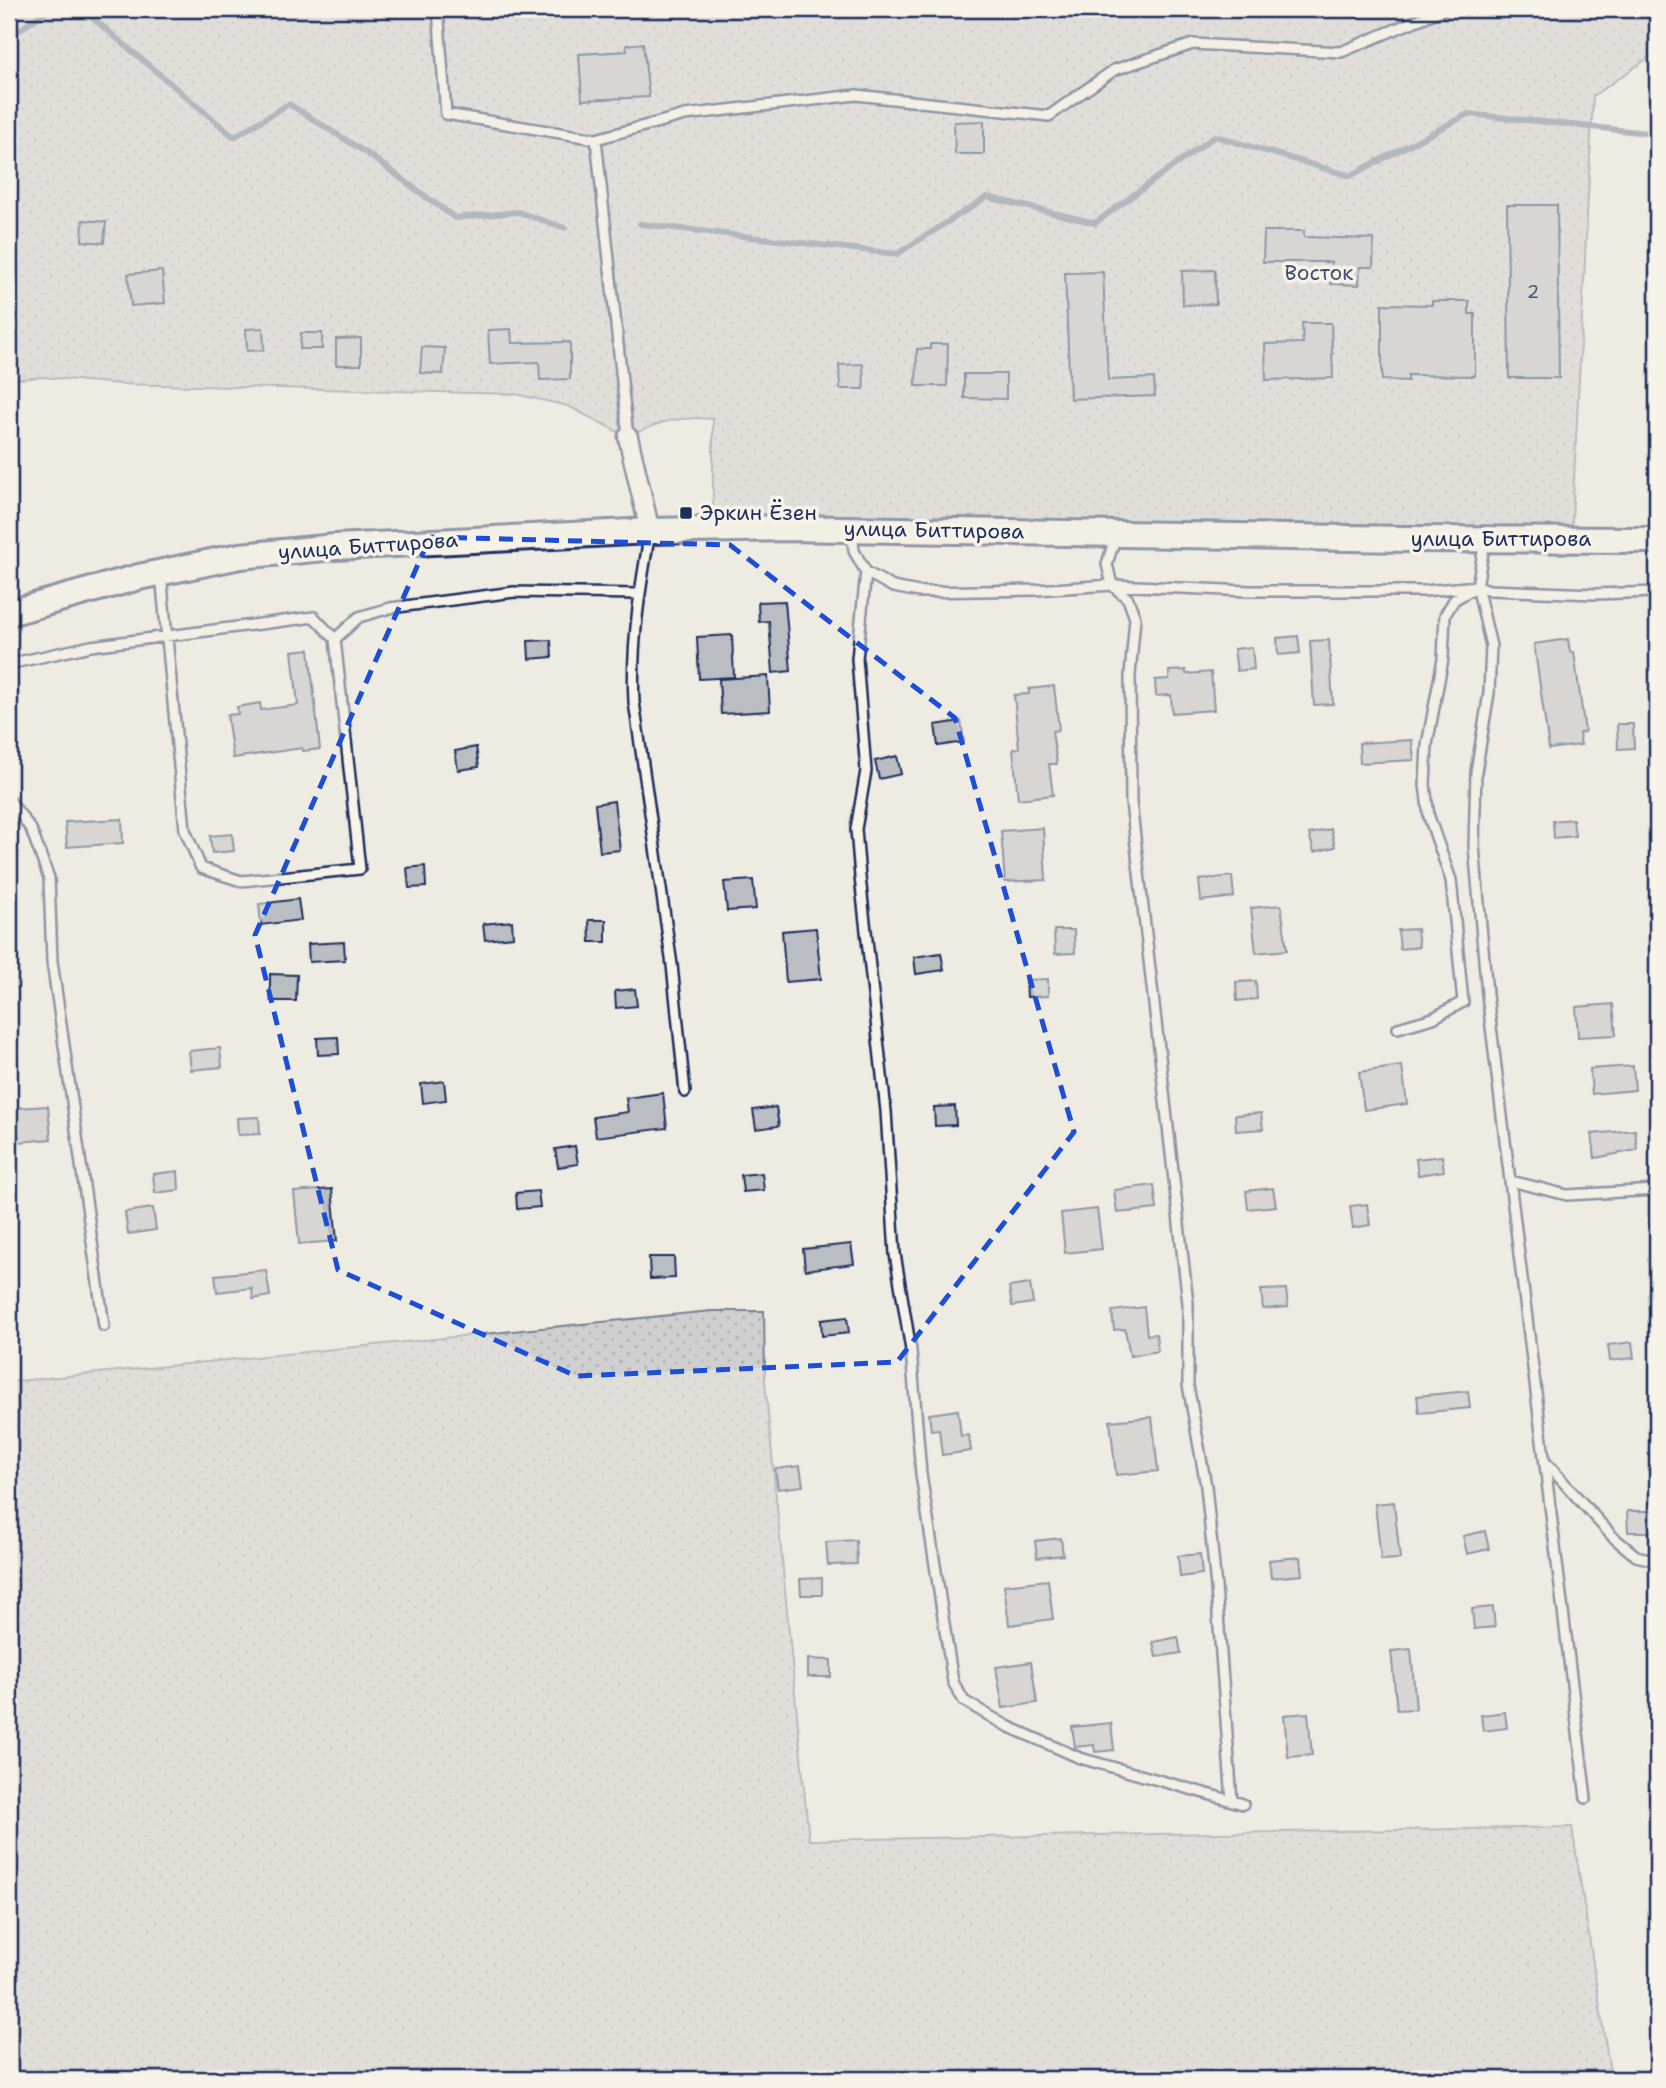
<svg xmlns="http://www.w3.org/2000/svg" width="1666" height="2088" viewBox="0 0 1666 2088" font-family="'Shantell Sans',sans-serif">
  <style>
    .green { fill: url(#green-dots); stroke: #757f96; stroke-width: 2 }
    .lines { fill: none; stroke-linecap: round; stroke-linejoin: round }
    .stream { stroke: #6e7992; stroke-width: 6 }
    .building { fill: #babdc2; stroke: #1b2f5e; stroke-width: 2 }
    .lane-casing { stroke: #1b2f5e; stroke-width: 14 }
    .street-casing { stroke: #1b2f5e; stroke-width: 23 }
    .secondary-casing { stroke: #1b2f5e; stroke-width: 30 }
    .lane { stroke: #f7f3e8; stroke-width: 9 }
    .street { stroke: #f7f3e8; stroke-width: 18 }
    .secondary { stroke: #f7f3e8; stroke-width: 24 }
    .marked { fill: none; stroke: #1d4ed8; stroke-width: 5; stroke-dasharray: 14 9; stroke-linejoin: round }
    .poi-dot { fill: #1b2f5e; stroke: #f7f3e8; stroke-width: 2.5 }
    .labels { text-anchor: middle; stroke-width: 7; stroke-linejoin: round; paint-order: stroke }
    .number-label { font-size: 18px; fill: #435277 }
    .park-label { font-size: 21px; fill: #3f4f75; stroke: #f7f3e8 }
    .poi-label { font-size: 21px; fill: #1b2f5e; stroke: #f7f3e8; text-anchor: start }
    .street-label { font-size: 21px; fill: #1b2f5e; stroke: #f7f3e8 }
  </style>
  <defs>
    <pattern id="green-dots" width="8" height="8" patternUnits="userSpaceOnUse" patternTransform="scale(1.75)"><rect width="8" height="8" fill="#cfcfcf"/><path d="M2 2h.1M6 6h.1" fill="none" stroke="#b1b2b4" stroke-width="1.8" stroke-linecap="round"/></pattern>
  </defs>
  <rect width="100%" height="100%" fill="#eeebe2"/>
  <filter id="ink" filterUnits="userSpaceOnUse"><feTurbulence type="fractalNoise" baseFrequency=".0143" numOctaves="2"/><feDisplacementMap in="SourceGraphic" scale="14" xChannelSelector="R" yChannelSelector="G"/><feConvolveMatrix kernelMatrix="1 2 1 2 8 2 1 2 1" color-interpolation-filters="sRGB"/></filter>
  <g filter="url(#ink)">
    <path class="green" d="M9,9H1657V52L1593,96L1571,540L713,530V419C678,416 659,421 628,437L568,406L515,394L120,384L42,377L9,380Z
      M711,1311H764L765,1382L809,1840L1572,1827L1611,2079H9V1382Z"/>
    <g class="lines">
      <path class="stream" d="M82,9L234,137L289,104L368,154L455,218L518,212L565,228
        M9,37L50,9
        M640,224L897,254L987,197L1095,223L1215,136L1350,176L1468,114L1657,134"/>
    </g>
    <path class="building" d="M643,43L649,97L582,100L579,54L627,51L626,45Z
      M984,121V154H955L954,122Z
      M1507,205H1557L1559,378H1509Z
      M83,220L106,222L104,243L82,241Z
      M1264,231H1304V237L1374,239L1373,267H1360L1359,285L1331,284V262H1263Z
      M1215,270L1216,304L1183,305L1182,271Z
      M162,271L165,303L131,306L128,274Z
      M1103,272L1108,380L1154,378L1155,396L1070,399L1065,273Z
      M1432,301H1469V314H1475V376L1408,375V381L1382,380V304L1432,305Z
      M1302,323H1331L1333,378L1266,380L1265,344L1303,343Z
      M263,328L264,350L247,351L246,329Z
      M511,329L512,343L570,342V379L540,380L539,362L490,364L488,330Z
      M301,333H322V349H300Z
      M361,338V365H336V339Z
      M930,344H948L947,386H916L917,349H930Z
      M422,347L445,348L443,374L420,373Z
      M863,364L864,389H840L839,365Z
      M964,374H1006V399L964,398Z
      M785,601L791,671L773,673L769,621L759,622L758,602Z
      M732,635L734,677L699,679L697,637Z
      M1298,636L1300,653L1278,655L1277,638Z
      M1568,639L1570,652H1574L1585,732L1579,733L1581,745L1549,749L1534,644Z
      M551,640L552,657L529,659L528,641Z
      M1329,640L1333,704L1314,705L1310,641Z
      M1252,647L1254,669L1237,671L1234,649Z
      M309,649L320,749L303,751L302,748L233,758L227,715L238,714L237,707L260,703L261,710L298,705L292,651Z
      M1186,670V674L1211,672L1214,710L1172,713L1171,695L1156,696L1155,680L1169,679V671Z
      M768,676L770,711L721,714L719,679Z
      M1054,686L1059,730L1052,731L1057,764H1049L1053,795L1018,799L1013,749L1019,748L1014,695L1029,694V689Z
      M961,721L964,742L938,746L935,725Z
      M1617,724H1633L1634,748L1618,749Z
      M1412,740L1414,760L1360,763L1359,743Z
      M476,747L479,767L458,770L455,751Z
      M897,756L901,774L879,779L875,761Z
      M614,801L620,850L600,852L595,804Z
      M122,819L123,843L67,847L65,822Z
      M1573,819L1575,836L1554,838L1553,821Z
      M1043,828L1046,880L1005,882L1001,831Z
      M1331,829L1335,847L1314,852L1309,834Z
      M232,834L234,851L212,853L210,836Z
      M425,866L426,887L409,888L407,868Z
      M1232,876L1234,897L1201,901L1199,880Z
      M753,880L756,909L727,911L724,882Z
      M298,899L301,920L261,925L259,904Z
      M1281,905L1287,950L1256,953L1251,908Z
      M589,920H606V942H590Z
      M512,921L513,937L485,940L483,924Z
      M816,928L821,979L786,982L782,931Z
      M1417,929L1419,947L1400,949L1398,930Z
      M1054,930H1074L1075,953L1055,954Z
      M344,942L345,960L309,962L308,944Z
      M941,953L944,970L916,974L914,957Z
      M270,974L297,975L296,1001H270Z
      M1048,979V996L1027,997L1026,980Z
      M1256,981L1257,999L1237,1001L1236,982Z
      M635,989L637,1006L616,1008L615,991Z
      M1613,1004L1616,1035L1578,1037L1576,1007Z
      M338,1037L339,1054L318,1055L317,1038Z
      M220,1048L222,1067L191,1070L189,1051Z
      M1402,1066L1407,1104L1364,1110L1359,1072Z
      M1633,1066L1635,1090L1592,1094L1590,1069Z
      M444,1081L446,1100L423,1103L421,1084Z
      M663,1093L667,1128L596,1137L593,1117L628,1112L626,1098Z
      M48,1106L51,1139L19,1142L16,1108Z
      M955,1106L956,1125L935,1126L934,1107Z
      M776,1107L779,1126L756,1129L753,1110Z
      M1261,1113L1263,1129L1236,1131L1235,1115Z
      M259,1117L260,1134L238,1135L237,1118Z
      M1635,1130L1637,1150L1595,1158L1592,1134Z
      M575,1146L578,1164L558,1167L555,1149Z
      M1442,1156L1444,1171L1418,1175L1416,1159Z
      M178,1171L179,1190L155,1193L153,1174Z
      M762,1173L764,1190L743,1192L741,1175Z
      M1154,1185L1157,1209L1117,1213L1114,1190Z
      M1273,1188L1276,1206L1248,1209L1246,1191Z
      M332,1189L337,1241L299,1244L294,1192Z
      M538,1191L540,1207L517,1209L516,1193Z
      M1367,1204L1370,1225L1353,1228L1350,1206Z
      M153,1208L156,1230L128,1234L125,1212Z
      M1097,1209L1102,1249L1065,1253L1061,1213Z
      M851,1244L854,1264L805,1270L803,1249Z
      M649,1257H674L675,1278L650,1279Z
      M266,1270L270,1296L253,1299L252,1288L217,1292L215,1275Z
      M1030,1284L1033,1303L1012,1306L1009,1287Z
      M1286,1289L1288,1307L1263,1309L1261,1290Z
      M1144,1307L1147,1335L1156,1334L1158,1351L1130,1356L1125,1329L1114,1330L1112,1311Z
      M847,1317L849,1333L822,1336L821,1320Z
      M1632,1342L1634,1358L1610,1361L1608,1345Z
      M1468,1391L1470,1408L1419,1413L1417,1396Z
      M958,1410L961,1436L969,1435L971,1451L942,1455L939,1429L931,1430L929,1414Z
      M1152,1417L1158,1471L1116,1475L1110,1421Z
      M800,1466L803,1486L778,1489L775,1469Z
      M1394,1502L1400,1559L1381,1560L1375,1504Z
      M1627,1511H1657V1532H1628Z
      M1485,1531L1489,1549L1467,1554L1463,1536Z
      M1061,1538L1063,1555L1037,1558L1035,1541Z
      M856,1540L857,1564L828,1565L826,1542Z
      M1200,1554L1202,1574L1180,1577L1178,1556Z
      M1300,1557L1302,1575L1271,1578L1269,1560Z
      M822,1578V1595H801L800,1579Z
      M1048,1580L1053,1619L1009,1625L1004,1585Z
      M1493,1607L1495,1627L1474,1629L1472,1609Z
      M1178,1637L1181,1653L1156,1657L1153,1642Z
      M1411,1649L1416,1709L1397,1710L1391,1651Z
      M808,1659L831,1660V1677H808Z
      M1031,1662L1037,1703L1003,1708L996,1667Z
      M1505,1712L1507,1728L1483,1731L1481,1715Z
      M1308,1713L1312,1755L1288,1757L1284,1715Z
      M1111,1723L1114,1750L1095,1752L1094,1745L1075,1747L1072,1727Z"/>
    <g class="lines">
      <defs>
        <path id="lane" d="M438,9L446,114L596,139
          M628,437L596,139L685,115L856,95L1049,116L1114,70L1193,44L1341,52L1444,9
          M852,530L854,551L866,572L857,659L866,771L856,829L860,877L886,1111L895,1254L911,1350L921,1474L953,1682L964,1701L1007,1726L1080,1758L1243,1804
          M650,532C640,589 631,643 634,702L672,965L685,1092
          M1116,535L1107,564L1112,585L1128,599L1135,618L1130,675L1131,802L1188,1303V1385L1206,1486L1216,1587L1232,1801
          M1485,541L1477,586L1491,646L1489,693L1476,772L1474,846L1487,994L1586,1798
          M866,572L893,587L919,592L1036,590L1112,585L1249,591H1424L1477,586L1490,590L1595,594L1657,592
          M161,574L185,830L201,868L241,881L360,869L335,639L359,617L390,608L514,592L639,594
          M9,664L91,646L314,617L335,639
          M9,800L31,829L49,878L52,961L104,1326
          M1398,1028L1433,1018L1463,1002L1451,880L1429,817L1425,785L1427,745L1443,659L1445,615L1454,600L1476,587
          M1511,1181L1567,1195L1657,1190
          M1547,1464L1613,1537L1636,1556L1657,1561"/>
        <path id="street" d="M628,437L650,531"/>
        <path id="secondary" d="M9,613L139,577L240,556L335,547L650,531L786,528L1406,539L1657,540"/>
      </defs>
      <use href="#lane" class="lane-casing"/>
      <use href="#street" class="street-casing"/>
      <use href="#secondary" class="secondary-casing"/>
      <use href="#lane" class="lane"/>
      <use href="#street" class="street"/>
      <use href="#secondary" class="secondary"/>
    </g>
  </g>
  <path d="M0 0H1666V2088H0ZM430,537L730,545L955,718L1074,1132L897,1362L576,1376L338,1270L255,935Z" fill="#eeebe2" fill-opacity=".55" fill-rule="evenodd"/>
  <path class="marked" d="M430,537L730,545L955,718L1074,1132L897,1362L576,1376L338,1270L255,935Z"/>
  <rect class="poi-dot" x="679" y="506" width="14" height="14" rx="3.5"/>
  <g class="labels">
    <g class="number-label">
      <text x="1533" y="298">2</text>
    </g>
    <g class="park-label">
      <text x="1319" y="280">Восток</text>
    </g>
    <g class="poi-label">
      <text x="700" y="520">Эркин Ёзен</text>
    </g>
    <g class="street-label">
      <text transform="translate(934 530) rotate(1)" y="7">улица Биттирова</text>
      <text x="1501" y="546">улица Биттирова</text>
      <text transform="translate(368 546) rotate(-4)" y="7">улица Биттирова</text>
    </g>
  </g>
  <rect width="1666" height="2088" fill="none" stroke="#f7f3e8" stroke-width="35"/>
  <rect x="18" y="18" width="1631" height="2053" fill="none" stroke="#1b2f5e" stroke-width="2.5" filter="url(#ink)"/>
</svg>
